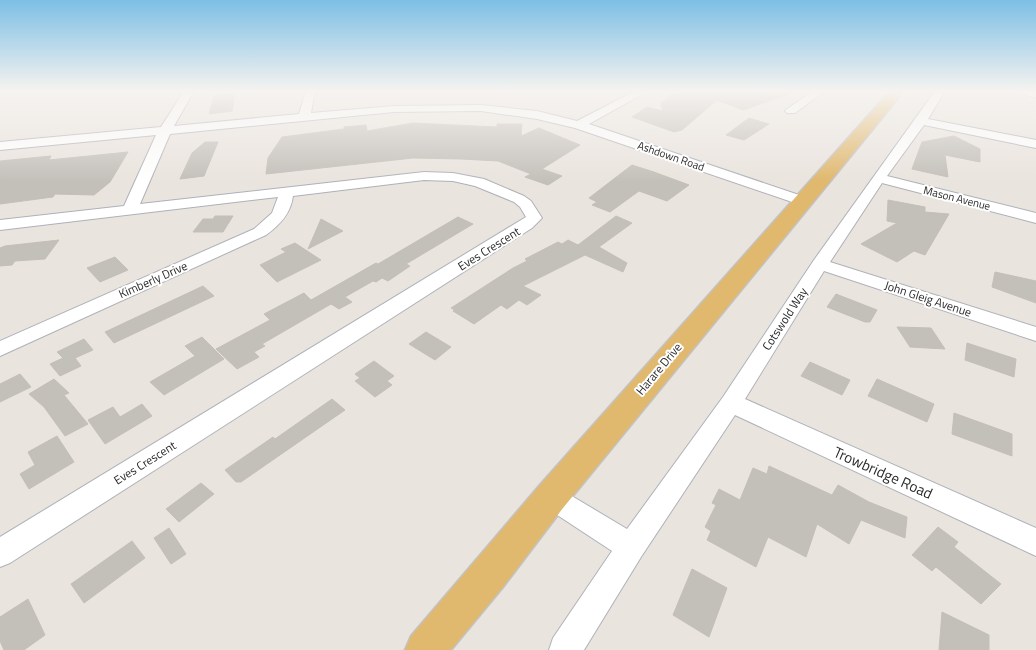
<svg xmlns="http://www.w3.org/2000/svg" width="1036" height="650" viewBox="0 0 1036 650" font-family="'Titillium Web',sans-serif">
  <style>
    .building { fill: #c3bfb9; stroke: #c5bfb8 }
    .lines { fill: none; stroke-linecap: round; stroke-linejoin: round }
    .minor-casing { stroke: #aeb1b9; stroke-width: 2 }
    .major-casing { stroke: #c3c3c3; stroke-width: 3 }
    .minor { fill: #fff; fill-rule: evenodd }
    .major { fill: #e0b86e; fill-rule: evenodd }
    .labels { text-anchor: middle; stroke-width: 4; stroke-linejoin: round; paint-order: stroke }
    .far-street-label { font-size: 11px; fill: #2a2a2a; stroke: #fff }
    .street-label { font-size: 12px; fill: #2a2a2a; stroke: #fff }
    .near-street-label { font-size: 15px; fill: #2a2a2a; stroke: #fff }
  </style>
  <rect width="100%" height="100%" fill="#eae4de"/>
  <path class="building" d="M676,91L701,93L697,91H791L792,93L743,110L717,100L682,130L674,132L632,117L647,107L663,111L661,103Z
    M235,93L232,111L209,114L214,96Z
    M749,118L769,124L744,140L726,135Z
    M413,123L497,127V124H522L521,136L539,128L580,145L542,169L562,176L548,185L525,177L531,174L498,161L461,159L413,158L266,174L268,158L282,137L344,129V127L366,125L367,131Z
    M954,136L980,149V162L945,155L948,177L912,169L922,142Z
    M205,142H218L204,176L180,179L192,153Z
    M128,152L110,182L94,195L55,194L53,197L0,204V161L51,156L49,160Z
    M632,165L654,172L689,185L667,201L639,191L610,212L592,205L597,202L589,198Z
    M888,200L925,207V212L949,214L925,255L914,251L897,262L861,244L897,223L887,221Z
    M215,216H233L223,232H193L203,219H213Z
    M616,216L632,223L599,247L627,263L623,272L585,255L523,286L541,295L527,305L519,300L507,309L501,305L474,324L453,311L455,310L451,308L513,268L527,261L525,259L558,242L562,244L568,240L578,245Z
    M458,217L473,224L406,264L410,266L388,281L382,278L376,282L373,281L345,297L352,302L339,309L331,304L262,344L265,346L254,352L259,357L237,369L216,349L270,320L264,314L304,293L311,300L376,263L378,264Z
    M321,219L343,231L308,249Z
    M59,240L45,259L15,261L12,265L0,266V248L5,246Z
    M295,243L321,260L277,282L260,265L286,252L281,249Z
    M115,257L128,270L100,282L87,268Z
    M995,272L1036,281V303L992,287Z
    M203,286L214,296L114,343L105,332Z
    M836,294L877,310L870,322H865L827,307Z
    M897,327L931,328L945,349L910,347Z
    M426,332L451,347L435,360L409,344Z
    M202,337L224,359L164,395L150,382L195,356L185,346Z
    M84,339L93,350L75,358L81,366L60,376L50,364L63,358L57,352Z
    M967,343L1016,359L1014,377L965,360Z
    M374,361L394,376L387,381L392,385L375,397L355,381L360,378L355,374Z
    M810,362L850,380L842,395L801,376Z
    M20,374L31,387L0,402V384Z
    M54,379L69,393L64,395L88,424L65,436L44,407L29,394Z
    M877,379L934,404L927,422L868,396Z
    M332,399L345,410L241,482H236L225,470L273,437L275,439Z
    M142,404L152,416L105,444L88,420L113,407L120,417Z
    M954,413L1012,434V456L952,434Z
    M57,436L74,462L29,489L20,474L35,465L28,452Z
    M769,466L832,495L838,485L869,502L907,517L905,538L861,520L849,544L817,524L806,557L768,537L756,567L707,540L711,531L705,527L716,505L712,503L719,489L740,500L753,468L767,474Z
    M201,483L214,494L179,522L166,509Z
    M938,527L958,542L954,547L1001,584L981,604L936,567L932,571L912,555Z
    M169,528L186,554L171,564L154,538Z
    M132,541L145,558L84,603L71,584Z
    M692,569L727,588L709,637L673,615Z
    M28,599L45,635L24,650H4L0,641V617Z
    M942,612L989,635V650H939Z"/>
  <g class="lines">
    <defs>
      <path id="minor" d="M184,91H194L174,126L299,114L306,91H318L314,95L311,113L394,106L481,105L537,111L577,121L635,91H648L589,124L808,198L811,201L808,204H798L575,128L537,119L481,111L394,112L170,134L140,204L424,172L453,173L484,179L524,196L531,201L542,218L532,228L10,563L0,567V537L526,217L520,207L514,202L475,186L453,181L424,180L293,196C291,213 280,225 266,235L0,356V341L254,229L272,213L278,197L0,230V220L124,206L156,135L0,150V142L161,127Z
        M813,91H825L795,113H787L785,111L787,109Z
        M935,91H945L928,119L1036,140V148L924,125L887,176L1036,213V223L882,183L830,262L1036,327V341L824,271L745,399L1036,528V556L735,415L641,557L584,650H549L553,638L612,551L542,505L538,497L542,489L551,485L560,489L627,529L723,397L814,260Z
        M1012,91H1036V97L1013,93Z"/>
      <path id="major" d="M890,91H904L563,508L503,587L451,650H405L411,636L539,486Z"/>
    </defs>
    <use href="#minor" class="minor-casing"/>
    <use href="#major" class="major-casing"/>
    <use href="#minor" class="minor"/>
    <use href="#major" class="major"/>
  </g>
  <linearGradient id="sky" x2="0" y2="1"><stop stop-color="#7dbfe5"/><stop offset="0.5" stop-color="#f6f3f0"/><stop offset="1" stop-color="#f6f3f0" stop-opacity="0"/></linearGradient>
  <rect width="1036" height="182" fill="url(#sky)"/>
  <g class="labels">
    <g class="far-street-label">
      <text transform="translate(671 156) rotate(19)" y="4">Ashdown Road</text>
      <text transform="translate(957 198) rotate(14)" y="4">Mason Avenue</text>
    </g>
    <g class="street-label">
      <text transform="translate(489 249) rotate(-32)" y="4">Eves Crescent</text>
      <text transform="translate(153 280) rotate(-24)" y="4">Kimberly Drive</text>
      <text transform="translate(928 299) rotate(18)" y="4">John Gleig Avenue</text>
      <text transform="translate(785 319) rotate(-57)" y="4">Cotswold Way</text>
      <text transform="translate(659 369) rotate(-50)" y="4">Harare Drive</text>
      <text transform="translate(145 463) rotate(-32)" y="4">Eves Crescent</text>
    </g>
    <g class="near-street-label">
      <text transform="translate(883 473) rotate(24)" y="5">Trowbridge Road</text>
    </g>
  </g>
</svg>
